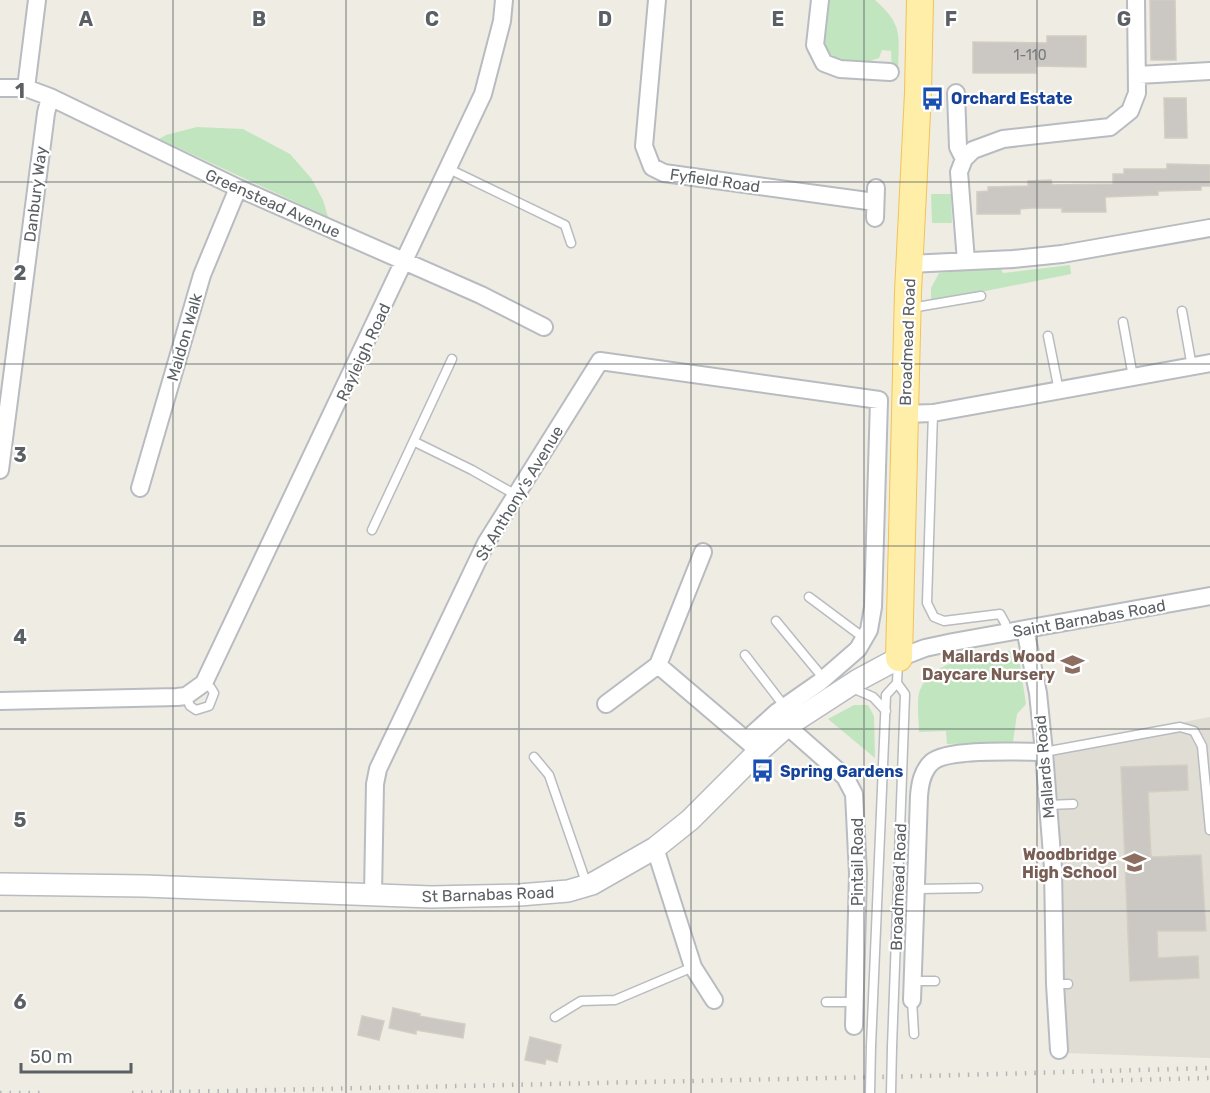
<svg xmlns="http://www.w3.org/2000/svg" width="1210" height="1093" viewBox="0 0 1210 1093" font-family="Rubik,sans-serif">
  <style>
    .education { fill: #e0ddd4 }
    .green { fill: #c1e6bf }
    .building { fill: #cbc8c3; stroke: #d3cdc2; stroke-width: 1.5 }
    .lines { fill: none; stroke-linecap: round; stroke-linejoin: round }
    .service-casing { stroke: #b8bbc0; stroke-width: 11 }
    .minor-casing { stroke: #b8bbc0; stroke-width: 20 }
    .tertiary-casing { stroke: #b8bbc0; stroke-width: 24 }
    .primary-casing { stroke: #f3c258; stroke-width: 28 }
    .service { stroke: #fff; stroke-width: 8 }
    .minor { stroke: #fff; stroke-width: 16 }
    .tertiary { stroke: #fff; stroke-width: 21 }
    .primary { stroke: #ffeea8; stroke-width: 26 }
    .rail { stroke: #b4b5b5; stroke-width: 4.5; stroke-dasharray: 1.5 8; stroke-linecap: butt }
    .service-bridge-casing { stroke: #b8bbc0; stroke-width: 11; stroke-linecap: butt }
    .service-bridge { stroke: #fff; stroke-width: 8 }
    .grid { fill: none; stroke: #5b6064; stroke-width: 1.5; stroke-opacity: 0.55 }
    .labels { text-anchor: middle; stroke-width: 4.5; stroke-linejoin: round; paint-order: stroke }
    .number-label { font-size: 14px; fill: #777a7c }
    .transit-label { font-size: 16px; font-weight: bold; fill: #164399; stroke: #fff; text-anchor: start }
    .street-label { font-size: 16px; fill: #5b6064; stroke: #fff }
    .education-label { font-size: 16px; font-weight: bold; fill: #785e54; stroke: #fff; text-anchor: end }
    .grid-label { font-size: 20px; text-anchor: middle; font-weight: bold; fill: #5b6064; stroke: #fff; stroke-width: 4.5; stroke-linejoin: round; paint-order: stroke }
  </style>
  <rect width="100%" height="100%" fill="#eeece3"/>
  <path class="education" d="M1210,717V1058L1066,1053L1054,747Z"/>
  <path class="green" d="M828,0H875C903,25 899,34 898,70L892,69L891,51L882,50L879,58L870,61L831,59L821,41Z
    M197,127L243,129L290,154L311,178L323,200L328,217L159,139L166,135Z
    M931,194H951L952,223H932Z
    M1070,265L1071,274L931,302V288L939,273L1000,267L1003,273Z
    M1009,651L1019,658L1026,704L1017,714L1013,742L947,744L946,731L919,732C919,721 916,699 920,690C933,658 980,657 1009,651Z
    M854,705H868L874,716L875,758L828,719Z"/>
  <path class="building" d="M1150,0H1175L1176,60H1151Z
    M1047,36H1086V67L1036,66V73H973V42L1047,43Z
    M1164,98H1186L1187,138H1165Z
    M1167,164L1210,165V186H1201V190L1158,191V195L1105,197L1106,212H1062V208H1031L1020,209V214H977V192L988,191V187L1028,186V181L1051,180L1052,185L1113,184V174H1124V169H1167Z
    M1187,765L1188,790L1148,792L1151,857L1201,855L1206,931H1157L1158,958L1198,956L1199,978L1130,981L1121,767Z
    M393,1008L420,1014L419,1016L465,1024L463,1038L416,1030V1034L389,1028Z
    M362,1016L384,1021L379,1040L358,1035Z
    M530,1037L561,1045L557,1062L546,1059L545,1064L525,1060Z"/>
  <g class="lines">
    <defs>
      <path id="service" d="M449,169L565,225L571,243
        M911,308L981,296
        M1182,311L1192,367
        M1123,322L1133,377
        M1048,336L1059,391
        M933,413L927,603L934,617L944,621L1000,614L1005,623L1007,633
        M415,442L472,470L516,495
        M372,530L452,359
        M809,597L864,638
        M776,621L824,679
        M745,655L785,707
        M850,687L873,697L886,711
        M186,696L190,706L196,710L209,706L214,693L211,688L204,683
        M1044,752L1180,727L1194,731L1202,746L1210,830
        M534,757L549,775L587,885
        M1048,805L1073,804
        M917,889L978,888
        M913,981H935
        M1055,984H1068
        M912,1000L914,1034
        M826,1002H854
        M555,1017L581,1001L615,1000L693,967
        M871,1046L886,695L897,683L898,662
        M892,1047L905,694L897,683"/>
      <path id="minor" d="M657,0L644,146L652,167L664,173L875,202
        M820,0L815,45L824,63L840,69L890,72
        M1138,75L1210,71
        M0,88H26L50,97L238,188L481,295L544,327
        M26,88L37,0
        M956,93L958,147L964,159L959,172L966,261
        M964,159L973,150L1003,139L1110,127L1130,111L1137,93L1136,0
        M875,218L876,188
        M909,264L1013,259L1062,254L1210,228
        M905,414L933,413L1210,363
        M0,470L46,113L50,97
        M140,488L202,275L238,188
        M1025,629L1038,693L1044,752L1053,868L1055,984L1059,1050
        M899,658L925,648L953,642L1210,596
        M658,665L753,746
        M0,701L177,697L186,696L204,683L483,94L502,21L504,0
        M606,704L658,665L703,552
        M787,726L845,777L854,794L858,874L854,1026
        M655,848L693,967L714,1000
        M373,894L375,784L378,769L486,543L600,361L879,400L873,607L869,630L858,649L820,682L777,712L746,740
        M912,1000L919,796C920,784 922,771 932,762C948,748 1021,752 1044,752"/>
      <path id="tertiary" d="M0,884L144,886L431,897L519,895L568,891L592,884L655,848L690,820L759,751L787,726L858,680L899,658"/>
      <path id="primary" d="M899,658L908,292L918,93L920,0"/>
    </defs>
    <use href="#service" class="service-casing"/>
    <use href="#minor" class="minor-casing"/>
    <use href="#tertiary" class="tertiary-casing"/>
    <use href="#primary" class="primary-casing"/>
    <use href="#service" class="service"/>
    <use href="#minor" class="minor"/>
    <use href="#tertiary" class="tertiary"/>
    <use href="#primary" class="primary"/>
    <path class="rail" d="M1093,1081L1210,1078
      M0,1093H43
      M132,1093L924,1076L1210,1068"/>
    <defs>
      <path id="service-bridge" d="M870,1093L871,1046
        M891,1093L892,1047"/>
    </defs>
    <use href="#service-bridge" class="service-bridge-casing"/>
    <use href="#service-bridge" class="service-bridge"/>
  </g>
  <path class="grid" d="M173,0V1093M346,0V1093M519,0V1093M691,0V1093M864,0V1093M1037,0V1093M0,182H1210M0,364H1210M0,546H1210M0,729H1210M0,911H1210"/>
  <defs>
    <symbol id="bus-bare" viewBox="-9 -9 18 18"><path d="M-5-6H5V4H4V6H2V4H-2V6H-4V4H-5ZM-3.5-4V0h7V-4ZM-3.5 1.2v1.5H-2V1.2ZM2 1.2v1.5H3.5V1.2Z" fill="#1a4fb4" stroke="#fff" stroke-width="2.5" paint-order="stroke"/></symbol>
    <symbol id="school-bare" viewBox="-9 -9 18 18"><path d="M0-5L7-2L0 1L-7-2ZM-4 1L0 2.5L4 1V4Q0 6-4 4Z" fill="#8d6e63" stroke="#fff" stroke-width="2.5" paint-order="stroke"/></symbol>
  </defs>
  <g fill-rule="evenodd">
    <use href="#bus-bare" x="916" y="82" width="33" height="33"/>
    <use href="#school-bare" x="1056" y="648" width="33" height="33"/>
    <use href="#bus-bare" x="746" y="754" width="33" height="33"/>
    <use href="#school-bare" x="1118" y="846" width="33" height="33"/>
  </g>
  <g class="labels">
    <g class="number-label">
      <text x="1030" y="60">1-110</text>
    </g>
    <g class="transit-label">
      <text x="951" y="104">Orchard Estate</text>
      <text x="780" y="777">Spring Gardens</text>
    </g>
    <g class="street-label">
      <text transform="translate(715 180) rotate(8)" y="6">Fyfield Road</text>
      <text transform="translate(35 194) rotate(-83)" y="6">Danbury Way</text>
      <text transform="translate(273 203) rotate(24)" y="6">Greenstead Avenue</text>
      <text transform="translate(184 337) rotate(-74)" y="6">Maldon Walk</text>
      <text transform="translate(907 342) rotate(-88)" y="6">Broadmead Road</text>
      <text transform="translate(363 352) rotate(-65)" y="6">Rayleigh Road</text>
      <text transform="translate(519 493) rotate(-59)" y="6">St Anthony's Avenue</text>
      <text transform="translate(1089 618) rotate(-10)" y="6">Saint Barnabas Road</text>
      <text transform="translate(1044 767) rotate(-95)" y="6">Mallards Road</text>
      <text transform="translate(857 862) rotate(-90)" y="6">Pintail Road</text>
      <text transform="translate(898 887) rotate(-88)" y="6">Broadmead Road</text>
      <text transform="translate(488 894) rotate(-2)" y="6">St Barnabas Road</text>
    </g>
    <g class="education-label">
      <text x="1055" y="662">Mallards Wood<tspan x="1055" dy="18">Daycare Nursery</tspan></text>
      <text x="1117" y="860">Woodbridge<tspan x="1117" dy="18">High School</tspan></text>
    </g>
  </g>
  <g class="grid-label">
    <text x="86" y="26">A</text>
    <text x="259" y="26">B</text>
    <text x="432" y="26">C</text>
    <text x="605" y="26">D</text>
    <text x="778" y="26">E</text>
    <text x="951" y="26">F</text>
    <text x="1124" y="26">G</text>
    <text x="20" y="98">1</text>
    <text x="20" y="280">2</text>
    <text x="20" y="462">3</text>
    <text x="20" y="644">4</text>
    <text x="20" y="827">5</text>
    <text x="20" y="1009">6</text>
  </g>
  <path d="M21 1063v9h110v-9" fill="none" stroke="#5b6064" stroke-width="3"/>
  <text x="30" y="1063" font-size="18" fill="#5b6064" stroke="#ffffff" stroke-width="4.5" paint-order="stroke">50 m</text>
</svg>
